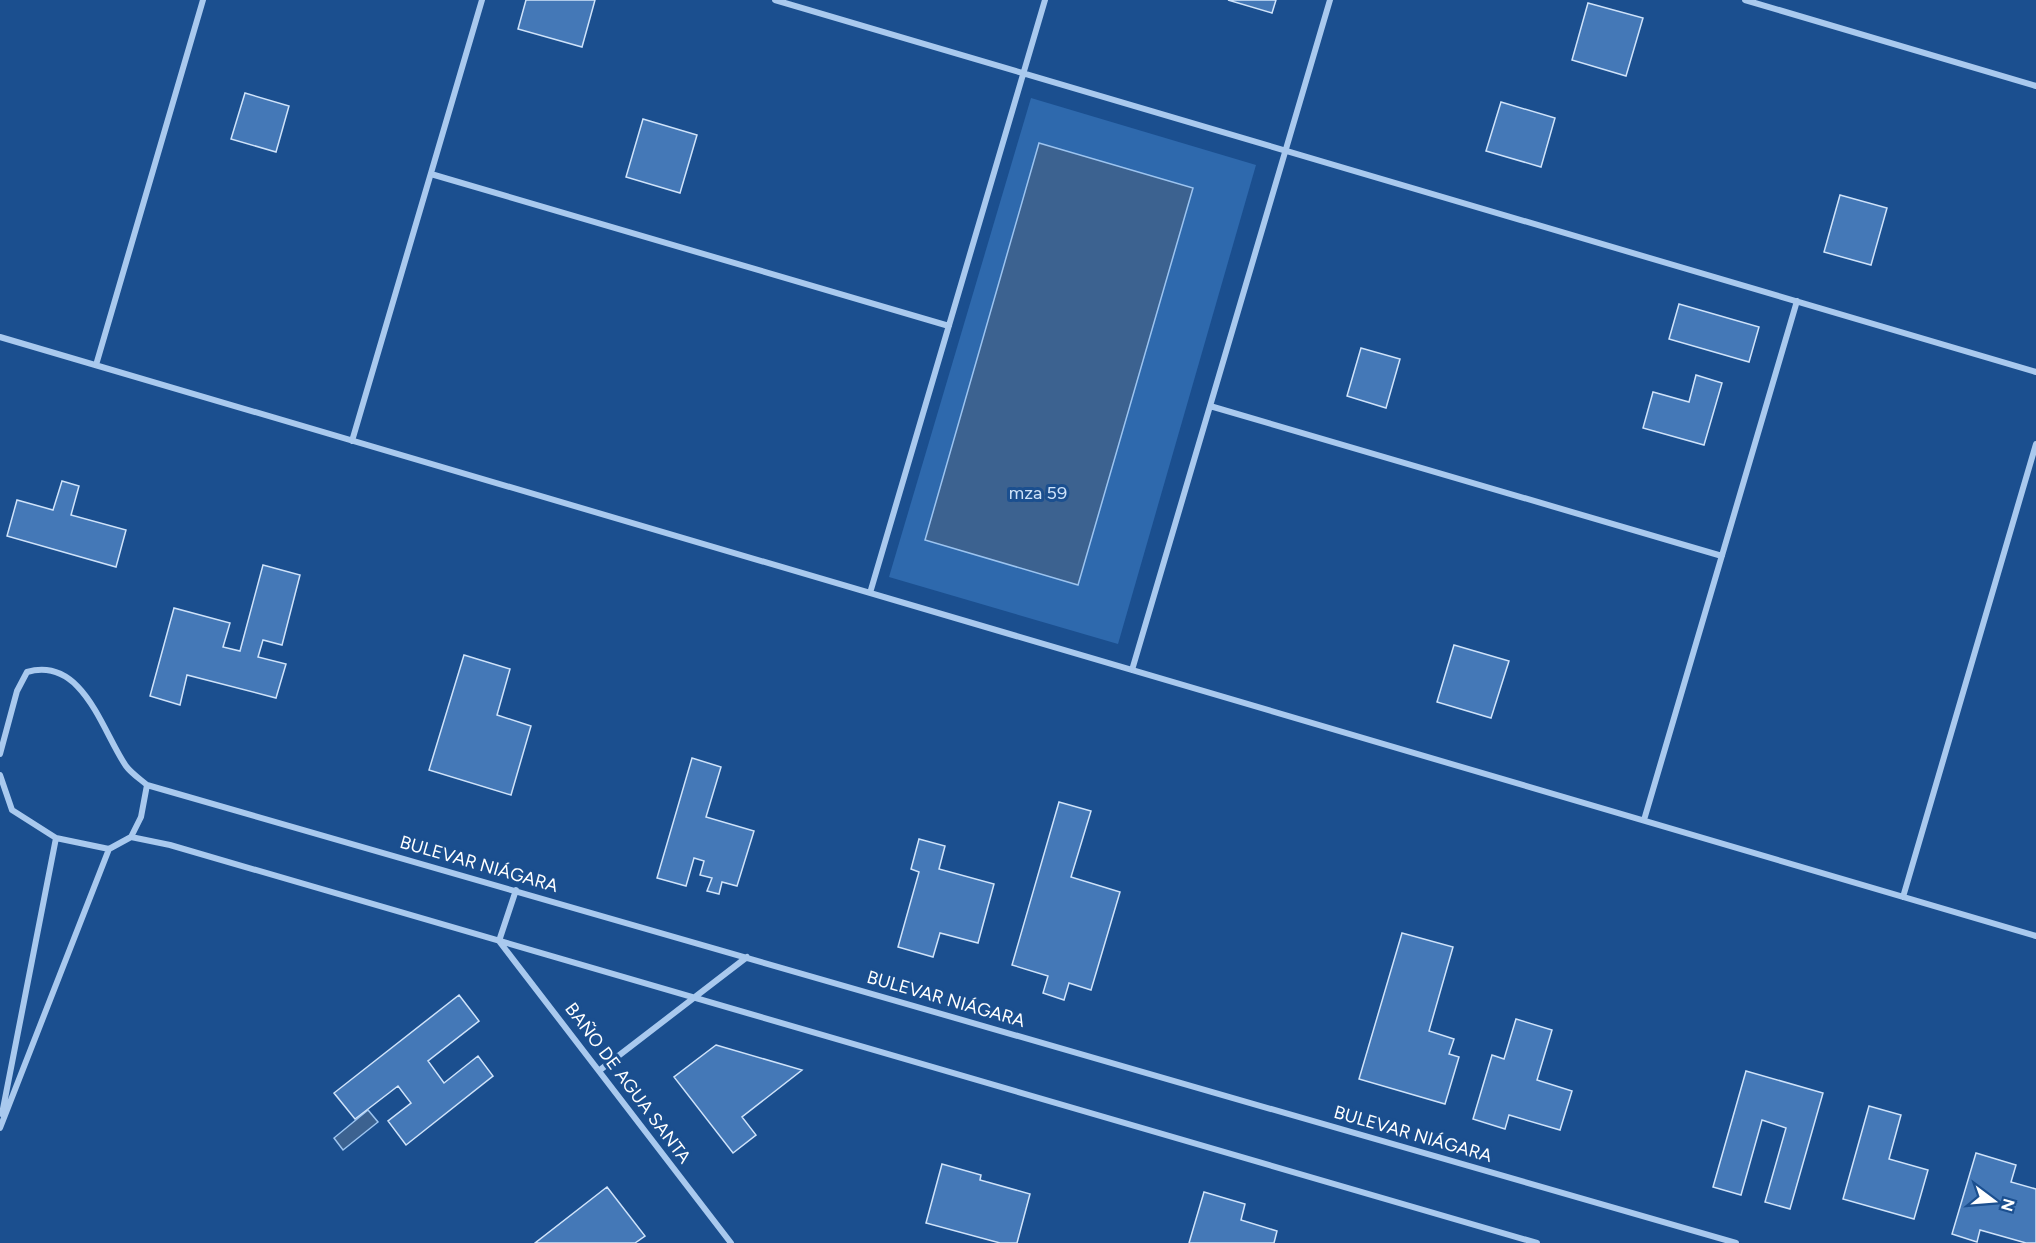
<svg xmlns="http://www.w3.org/2000/svg" width="2036" height="1243" viewBox="0 0 2036 1243" font-family="Figtree,sans-serif">
  <style>
    .green { fill: #2e69ad }
    .water { fill: #3c6290; stroke: #9cc4f0; stroke-width: 1.5 }
    .building { fill: #4478b7; stroke: #cfe3fa; stroke-width: 1.5 }
    .lines { fill: none; stroke-linecap: round; stroke-linejoin: round }
    .minor { stroke: #a9c9ee; stroke-width: 6 }
    .labels { text-anchor: middle; stroke-width: 6; stroke-linejoin: round; paint-order: stroke }
    .park-label { font-size: 18px; fill: #cfe3fa; stroke: #1b4f8f }
    .street-label { font-size: 18px; fill: #fff; stroke: #1b4f8f }
  </style>
  <rect width="100%" height="100%" fill="#1b4f8f"/>
  <path class="green" d="M1031,98L1256,165L1118,644L889,577Z"/>
  <path class="water" d="M1039,143L1193,188L1078,585L925,540Z
    M368,1110L378,1122L343,1150L334,1138Z"/>
  <path class="building" d="M526,0H595L582,47L518,29Z
    M1228,0H1276L1272,13Z
    M1588,3L1643,18L1626,76L1572,60Z
    M245,93L289,106L276,152L231,139Z
    M1501,102L1555,118L1541,167L1486,151Z
    M643,119L697,135L680,193L626,177Z
    M1840,195L1887,208L1871,265L1824,252Z
    M1679,304L1759,327L1749,362L1669,339Z
    M1361,348L1400,359L1386,408L1347,396Z
    M1696,375L1722,383L1704,445L1643,428L1653,392L1689,402Z
    M62,481L79,486L71,515L126,530L116,567L7,536L17,500L53,510Z
    M263,565L300,575L282,645L263,640L258,657L286,664L276,698L187,675L180,705L150,696L174,608L230,623L223,647L240,651Z
    M1454,645L1509,661L1491,718L1437,702Z
    M464,655L510,669L497,715L531,726L511,795L429,770Z
    M692,758L721,767L706,817L754,831L737,886L722,882L719,894L707,891L712,878L700,875L704,861L694,858L686,886L657,878Z
    M1059,802L1091,811L1071,877L1120,892L1091,990L1069,983L1064,1000L1043,993L1048,976L1012,965Z
    M919,839L945,846L939,869L994,884L978,943L940,933L933,957L898,947L919,872L911,869Z
    M1402,933L1453,947L1429,1031L1454,1039L1449,1054L1459,1057L1445,1104L1359,1079Z
    M459,995L479,1021L428,1061L444,1083L478,1056L493,1076L406,1145L388,1121L411,1103L398,1086L355,1119L334,1093Z
    M1516,1019L1552,1030L1537,1080L1572,1091L1560,1130L1509,1115L1505,1129L1473,1119L1492,1055L1504,1059Z
    M716,1045L802,1070L742,1117L756,1135L733,1153L674,1077Z
    M1746,1071L1823,1093L1790,1209L1765,1202L1786,1128L1762,1120L1741,1195L1713,1187Z
    M1869,1106L1901,1115L1889,1159L1928,1170L1914,1219L1843,1199Z
    M1976,1153L2016,1165L2011,1182L2036,1189V1243H2026L1980,1230L1977,1242L1952,1234Z
    M942,1164L981,1175L980,1180L1030,1194L1017,1243H1000L926,1223Z
    M607,1187L645,1236L635,1243H535Z
    M1204,1192L1245,1204L1241,1220L1277,1231L1274,1243H1189Z"/>
  <g class="lines">
    <path class="minor" d="M775,0L2036,372
      M1745,0L2036,86
      M431,174L949,326
      M0,337L2036,936
      M96,365L203,0
      M1210,406L1722,556
      M352,441L482,0
      M870,593L1045,0
      M1132,670L1330,0
      M0,754L17,691L27,672C83,656 102,731 126,766C131,773 140,779 147,785L1736,1243
      M0,775L12,810L56,838L109,849L131,837L141,817L147,785
      M1644,820L1797,301
      M131,837L170,845L1537,1243
      M516,890L499,941L731,1243
      M1903,897L2036,444
      M600,1070L747,957
      M2,1114L56,838
      M0,1128L109,849"/>
  </g>
  <g class="labels">
    <g class="park-label">
      <text x="1038" y="499">mza 59</text>
    </g>
    <g class="street-label">
      <text transform="translate(479 864) rotate(16)" y="6">BULEVAR NIÁGARA</text>
      <text transform="translate(946 999) rotate(16)" y="6">BULEVAR NIÁGARA</text>
      <text transform="translate(628 1083) rotate(53)" y="6">BAÑO DE AGUA SANTA</text>
      <text transform="translate(1413 1134) rotate(16)" y="6">BULEVAR NIÁGARA</text>
    </g>
  </g>
  <g transform="translate(1994 1201) rotate(106)" stroke="#1b4f8f" stroke-width="4.5" paint-order="stroke">
  <path d="M0-4.5L10 22L0 15L-10 22Z" fill="#ffffff"/>
  <text y="-9" font-size="16" font-weight="bold" text-anchor="middle" fill="#ffffff">N</text>
  </g>
</svg>
